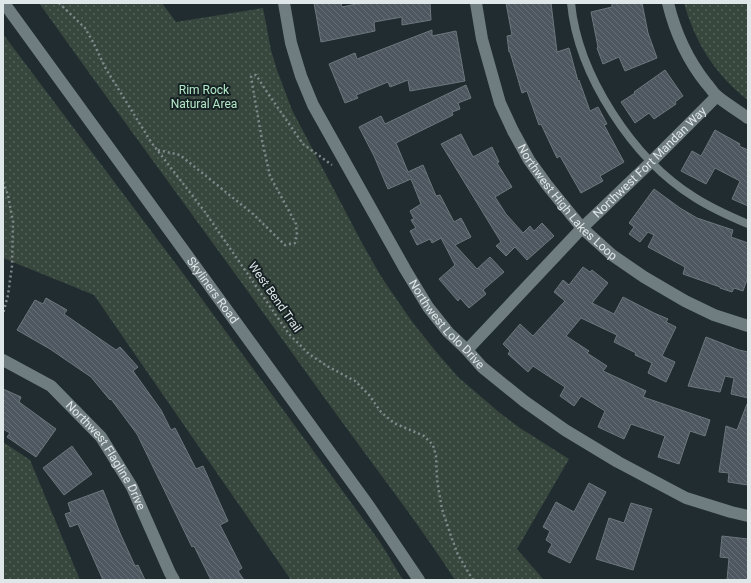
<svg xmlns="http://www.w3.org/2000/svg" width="751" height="583" viewBox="0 0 751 583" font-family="Roboto,sans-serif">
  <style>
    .grass { fill: url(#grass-dots) }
    .building { fill: url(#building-back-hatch); stroke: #6c767d }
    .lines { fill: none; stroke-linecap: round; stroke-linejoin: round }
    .path { stroke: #7f898b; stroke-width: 2.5; stroke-dasharray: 2 3; stroke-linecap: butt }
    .service { stroke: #6f7d80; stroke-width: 8 }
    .minor { stroke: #6f7d80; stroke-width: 12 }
    .tertiary { stroke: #6f7d80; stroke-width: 12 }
    .labels { text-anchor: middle; stroke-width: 4; stroke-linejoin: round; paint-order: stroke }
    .park-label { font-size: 12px; fill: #b4eac8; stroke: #172225 }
    .street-label { font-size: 12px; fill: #e0e7e9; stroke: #172225 }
  </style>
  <defs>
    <pattern id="grass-dots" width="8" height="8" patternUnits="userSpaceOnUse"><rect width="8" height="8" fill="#37473d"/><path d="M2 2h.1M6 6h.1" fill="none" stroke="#546259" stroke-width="1.8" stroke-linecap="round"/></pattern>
    <pattern id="building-back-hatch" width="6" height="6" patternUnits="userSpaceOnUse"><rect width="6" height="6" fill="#4e575f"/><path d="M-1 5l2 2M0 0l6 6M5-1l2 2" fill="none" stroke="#676f76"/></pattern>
  </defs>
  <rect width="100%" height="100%" fill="#202c2f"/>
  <path class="grass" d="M39,3H162L176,22L263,8L271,50L277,70L292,110L362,243L382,278L413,323L438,354L458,377L500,413L520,428L569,459L517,549L544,580H455C415,518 369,460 326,400C231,267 134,136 39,3Z
    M684,3H748V100C715,75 695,42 684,3Z
    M3,34L185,276L380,542L403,580H291L94,295L3,258Z
    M3,442L30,460L80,580H3Z"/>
  <path class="building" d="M314,3H341L342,7L361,3H430L431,20L402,25V17L374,22L375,31L321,42Z
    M506,3H551L557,52L569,48L578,81L579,80L590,111L598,107L607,124L604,125L624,162L600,176L603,181L581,193L560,156L557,158L541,124L539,125L527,91L522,93L510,52H509L507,36L512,35Z
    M612,3H642L648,33L657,58L625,71L619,57L603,64L597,48L598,47L591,12L612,7Z
    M432,30V36L456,31L465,81L410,91L408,80L390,87L388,82L356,95L358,98L345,103L329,64L355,53L357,59Z
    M665,70L683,96L675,102L676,104L654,119L649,113L635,123L621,102L635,93L634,92Z
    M466,85L471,98L458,103L460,109L452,112L453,115L396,143L408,172L423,165L436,196L440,195L454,222L461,218L471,237L455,245L477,269L490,257L504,272L483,290L486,294L469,308L460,298L458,301L439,279L455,265L441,238L432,243L430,239L417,245L410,231L416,228L411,220L414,219L410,211L421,204L411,179L388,189L374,156L359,127L381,116L385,124Z
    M715,130L740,144L739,146L748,150V206L732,199L740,181L715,168L706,184L681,171L692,151L701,156Z
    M461,134L473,157L492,147L499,162L497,163L512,187L495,197L506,214L523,233L530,226L534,231L542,223L554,236L527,260L515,247L506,256L496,246L501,242L441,144Z
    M654,189L680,208L697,218L733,230L731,237L748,243V277L743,291L734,288L732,292L720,288V287L683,274L685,267L648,247L654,235L648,232L640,242L629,234L634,227L629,223Z
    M583,267L590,272L592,270L608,283L592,303L614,314L623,297L654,313L668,319L666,322L676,327L662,356L675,362L666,382L648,373L652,363L635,355L636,353L614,342L617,335L581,318L566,336L589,351L587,353L607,366L603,371L646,391L643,397L710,420L705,436L690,431L679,464L658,457L665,436L631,424L624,439L598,427L605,411L581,396L574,406L560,396L565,387L533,366L528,372L508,354L510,351L503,344L520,324L533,336L565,301L554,292L563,280L569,285Z
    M46,298L67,310L64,314L116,350L120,347L138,367L133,371L161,410L171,430L175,428L196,469L203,466L228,521L220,525L242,568L238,571L244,580H211L194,546L192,547L137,434L111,399L110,400L91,377L50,349L17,330L35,300L43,304Z
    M706,337L739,350L748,352V398L731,394L734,378L725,376L720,392L688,386Z
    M3,389L21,397L19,402L56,429L36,457L7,437L10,433L3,429Z
    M747,404H748V485L728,482L729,473L719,472L726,426L737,430Z
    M72,446L92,474L64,495L43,468Z
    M589,483L606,492L570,563L548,552L552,544L546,540L550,531L543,527L556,502L574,512Z
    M103,490L120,533L135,566L138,565L145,580H103L78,524L70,527L65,514L71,512L68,503Z
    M631,503L652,509L633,570L596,559L609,518L624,523Z
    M722,536L748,539V580H727L729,558L720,557Z"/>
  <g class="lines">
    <path class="path" d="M59,3L85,28L93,42L106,69L151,142L205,212L289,334L309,354L327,366L355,381L369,395L381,412L394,423L424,436L433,445L436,456L437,480L442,509L451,536L458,555L473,580
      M158,150L180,155L253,214L285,245L295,243L297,235L296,224L270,176L262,140L251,77L253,75H256L269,95L303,144L332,165
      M3,182L8,195L13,222L12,266L8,295L3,314"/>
    <path class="service" d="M571,3C578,75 633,159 694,197C711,208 729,216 748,224"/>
    <g class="minor">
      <path id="s1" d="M284,3L291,43L301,76L313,105L405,269L428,307L448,332L467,350L482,367L524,401L565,430L618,462L686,498L731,512L748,516"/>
      <path id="s2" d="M476,3L482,39L500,103L513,131L529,160L547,185L582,228L612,255L644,277L685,301L714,315L748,326"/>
      <path id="s3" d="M467,350L582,228L651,162L717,96"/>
      <path id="s4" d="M3,360L51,386L101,437L132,487L170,573L174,580"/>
    </g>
    <g class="tertiary">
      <path id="s5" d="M4,3L182,248L369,506L419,580"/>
      <path d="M668,3C675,32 687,59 706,83C710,87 713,93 718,97C727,104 738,111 748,118"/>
    </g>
  </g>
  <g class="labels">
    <g class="park-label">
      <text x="204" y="94">Rim Rock<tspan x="204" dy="14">Natural Area</tspan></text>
    </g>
    <g class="street-label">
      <text dy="4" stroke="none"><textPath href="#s3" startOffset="262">Northwest Fort Mandan Way</textPath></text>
      <text dy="4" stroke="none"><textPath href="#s2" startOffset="224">Northwest High Lakes Loop</textPath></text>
      <text dy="4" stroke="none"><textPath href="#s5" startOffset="355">Skyliners Road</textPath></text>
      <text transform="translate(275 297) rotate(55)" y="4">West Bend Trail</text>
      <text dy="4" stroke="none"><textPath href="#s1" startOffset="364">Northwest Lolo Drive</textPath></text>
      <text dy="4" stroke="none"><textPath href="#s4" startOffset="144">Northwest Flagline Drive</textPath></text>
    </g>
  </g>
  <rect width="751" height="583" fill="none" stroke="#e0e7e9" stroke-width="8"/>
</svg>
